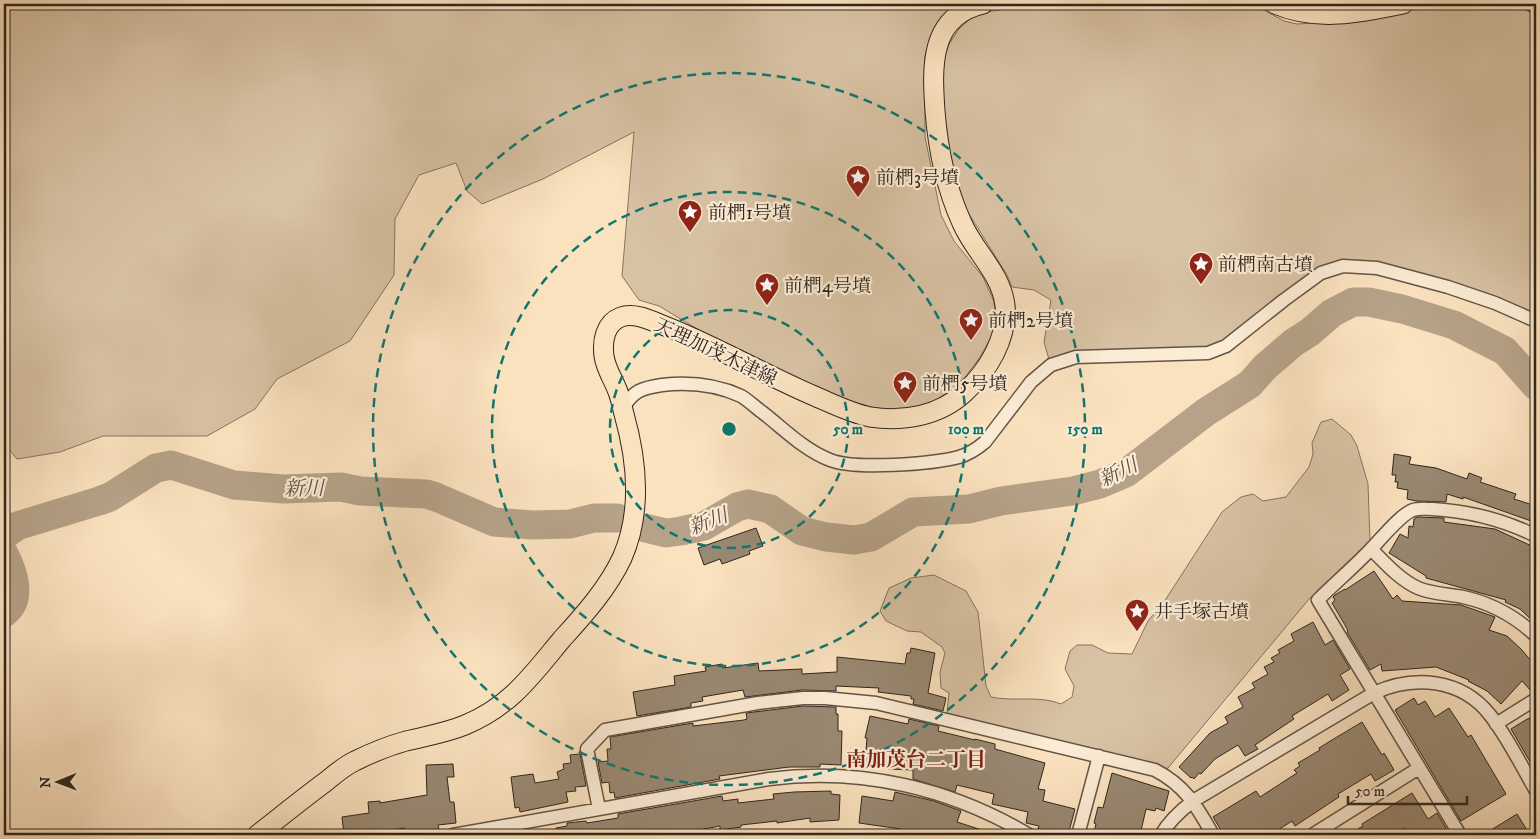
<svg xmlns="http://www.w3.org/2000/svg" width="1540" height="839" viewBox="0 0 1540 839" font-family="'IM FELL DW Pica','Noto Serif JP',serif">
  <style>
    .green { fill: #d8c2a4; stroke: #847461 }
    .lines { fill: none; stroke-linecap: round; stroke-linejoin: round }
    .river { stroke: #b6a288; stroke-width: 29 }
    .building { fill: #998872; stroke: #2f261e }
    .minor-casing { stroke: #625546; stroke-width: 15 }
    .primary-casing { stroke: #2f261e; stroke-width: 21 }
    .minor { stroke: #fcecd5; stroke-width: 12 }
    .primary { stroke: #fbe2bf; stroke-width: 19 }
    .ring { fill: none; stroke: #0f766e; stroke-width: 2.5; stroke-dasharray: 9 6 }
    .labels { text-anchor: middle; stroke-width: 4.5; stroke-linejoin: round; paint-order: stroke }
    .poi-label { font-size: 19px; fill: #2f261e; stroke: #fcecd5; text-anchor: start }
    .street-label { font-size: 19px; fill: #2f261e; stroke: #fcecd5 }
    .water-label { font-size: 20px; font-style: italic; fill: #5e5143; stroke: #fcecd5 }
    .neighbourhood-label { font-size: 20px; font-weight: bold; fill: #7a1f14; stroke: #fcecd5 }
    .centre { fill: #0f766e; stroke: #fcecd5; stroke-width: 2.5 }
    .ring-label { font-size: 15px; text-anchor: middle; font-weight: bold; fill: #0f766e; stroke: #fcecd5; stroke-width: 4.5; stroke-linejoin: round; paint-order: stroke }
  </style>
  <rect width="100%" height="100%" fill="#fbe2bf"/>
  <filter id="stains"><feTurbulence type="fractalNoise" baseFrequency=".004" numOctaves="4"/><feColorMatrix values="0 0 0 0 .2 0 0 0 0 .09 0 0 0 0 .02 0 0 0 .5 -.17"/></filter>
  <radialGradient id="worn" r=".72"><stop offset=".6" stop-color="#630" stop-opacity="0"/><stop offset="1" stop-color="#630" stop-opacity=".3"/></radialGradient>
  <path class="green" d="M4,4H956L940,20L930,39L925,56V137L941,215L954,241L983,277L993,299L997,318L993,334L980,357L966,376L950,391L932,402L908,410L874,408L839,397L699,330L659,306L639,300L622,276L634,132L543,179L482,204L467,191L456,163L419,175L395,219L394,275L350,341L277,379L255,409L207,436H103L60,452L17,459L4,443Z
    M1035,4H1253L1284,21L1297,24L1365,20L1439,4H1527L1536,12V316L1448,283L1324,267L1304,277L1221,343L1208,347L1050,363L1044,342L1051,300L1034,290L1012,287L1007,275L966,209L947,156L941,89L944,59L949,44L959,29L971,18L987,12Z
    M1332,419L1351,435L1357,446L1368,484L1370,541L1310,598L1168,768L1165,769L947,713L949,693L941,688L940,672L945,653L942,647L921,632L907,631L886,621L880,611L889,588L911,578L934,575L966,591L978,612L986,686L991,697C1014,702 1040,695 1061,704L1072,697L1074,686L1065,669L1070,651L1077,645H1092L1108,653L1132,654L1148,621L1164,602L1222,512L1241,497L1253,494L1263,501L1286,497L1309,467L1313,454L1312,443L1321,422Z"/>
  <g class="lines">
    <path class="river" d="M645,528L666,533L681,531L704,526L737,507L748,504L770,509L802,531L826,537L854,540L871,537L913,512L969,509L1001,501L1073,491L1100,484L1126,473L1206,412L1250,384L1265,367L1293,343L1310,332L1332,313L1353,302H1369L1402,309L1454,325L1505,351L1536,386
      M4,535L17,526L99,501L110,497L156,468L171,465L234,485L283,489L341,487L360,491L426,494L436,497L494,522L533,525L570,524L594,518H617
      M4,554C13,571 23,599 4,613"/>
  </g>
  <path class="building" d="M1394,454L1411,457L1409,464L1436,468L1467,479L1469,473L1482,478L1480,482L1516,494L1514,499L1536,506V514L1534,522L1463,497V499L1447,494L1446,502L1416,501L1407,499L1408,490L1397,488L1398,482H1395L1396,475H1392Z
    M1417,517L1444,518V522L1495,529L1536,548V624L1520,609L1505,602L1506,600L1426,578V576L1389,553L1400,534L1408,538L1409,526L1413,527L1414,519Z
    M756,528L763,546L749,551L750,554L722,564L720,559L704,565L698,548Z
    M1374,571L1393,599L1397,595L1402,601L1461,605L1495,617L1489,630L1507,636L1522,650L1536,667V691L1532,692L1522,681L1501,704L1487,691L1468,681L1469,680L1436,667L1382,671L1381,664L1370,670L1347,632L1348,631L1345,625L1332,603L1335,600L1333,597L1335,595L1345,589V590Z
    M1313,622L1325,645L1333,640L1350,669L1340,675L1349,690L1332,701L1328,694L1292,716L1294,719L1255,745L1258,749L1245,756L1238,745L1215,759L1201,774L1199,773L1194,779L1192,777L1191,778L1179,767L1210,733L1228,723L1225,717L1243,707L1238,697L1255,688L1252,683L1268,674L1264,667L1274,662L1271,658L1280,653L1278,650L1294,641L1291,634Z
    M911,648L935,653L928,693L946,698L943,711L913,704L914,699H911V696L878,692L879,688L836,686V691L802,690L745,697L743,690L702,697L703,701L691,703V707L637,716L633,692L675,685L674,676L706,671L705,667L722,664L723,668L758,663L759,671L802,669V674L837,672V657L905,664L907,653H910Z
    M1414,698L1418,705L1425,701L1435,717L1449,708L1468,737L1471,735L1506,794L1461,821L1395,710Z
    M803,706L836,707V714H838V731H842L841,765L820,764V767H789L719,776L720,779L615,798L614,792L610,793L609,782L602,783L598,762L608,761L607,749H611L610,737L693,723V726L744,720L747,719L746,713Z
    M870,716L908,724L909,719L939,726L938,731L975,740V739L995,744V749L1045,763L1038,789L1045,790L1043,801L1075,809L1068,835H1061L1038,829L1039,826L1026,823L1028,812L992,804L994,794L957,785L955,792L913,779V770L889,769L865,763L867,738H865Z
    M1529,718L1536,729V772L1511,729Z
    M1362,722L1382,755L1384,753L1394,770L1375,781L1371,774L1338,794L1339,797L1295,826L1292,821L1270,835H1224L1213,817L1256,791L1260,797L1297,773L1294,770L1300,766L1298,763L1320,750L1319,748L1327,743Z
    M580,754L586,786L575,787L576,791L566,792L568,802L520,812L519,807L515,808L511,777L533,774L535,783L559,779L557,772L564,769L563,764L571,763L570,755Z
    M453,764L454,777H447L450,802H454L456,823L438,825L439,829L405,835L404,828L376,833L377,835H344L342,817L369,813L368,802L380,801V803L427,795L426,765Z
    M1112,773L1169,791L1164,811L1156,808L1155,811L1146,809L1140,835H1096L1097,833L1094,832L1096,824L1094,823L1098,807L1103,808Z
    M831,791V794L840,795L839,820L810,822V818L777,823V821L741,825V827L720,830V826L672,835H557L556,828L567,826V823L586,821L587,823L618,818V814L722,796L723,801L738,799V803L774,799L773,794L794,792Z
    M895,792L934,801L961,811L957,822L991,833L990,835H926L901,833V829L859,823L862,796L893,801Z
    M1412,793L1428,819L1437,813L1447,830L1439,835H1408L1404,828L1391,835H1347L1363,826L1362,824Z
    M1517,814L1530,835H1483Z"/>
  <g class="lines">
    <defs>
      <path id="minor" d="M1530,4L1536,7
        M623,409C632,391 642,388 662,385C688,382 717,385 741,396C748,400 755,407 762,412C784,429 804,450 830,460C855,470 932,464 959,457C969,454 978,448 985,442L1031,382L1051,365L1076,357L1208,353L1226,346L1284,300L1321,273L1343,266L1377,268L1448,287L1495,303L1536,321
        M1371,549C1385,563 1400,580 1418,588C1432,594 1448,594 1463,597C1491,603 1516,617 1536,636
        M1496,724L1536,699
        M599,809L587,749L605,730L758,703L803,698H825L876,703L1155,770C1186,786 1197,807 1213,835
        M453,835L769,779C860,767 950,788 1029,835
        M1078,835L1099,756
        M1161,835C1169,821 1180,811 1193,801L1374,693C1413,675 1461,678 1490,715C1507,736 1522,767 1536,791
        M1312,835L1419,768
        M1460,835L1318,600C1335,583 1354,567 1371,549C1381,539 1401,514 1413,510C1419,508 1426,509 1432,509C1468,511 1504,520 1536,536"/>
      <path id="primary" d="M1275,4C1316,22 1360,13 1403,4
        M257,835C279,818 301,800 324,783C334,775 344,766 355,761C371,753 388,746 406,741C426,736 446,733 465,725C511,706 532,675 562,639C584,615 608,588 622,558C642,513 637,460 624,414C622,407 621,399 618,392C614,380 606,370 604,356C602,341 605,323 621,317C635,312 652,321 665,326C716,346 763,374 812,395C831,403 850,413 870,417C903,422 939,416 964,393C988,371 1008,338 1005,305C1001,273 974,251 962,223C946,188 938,150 935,111C932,68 929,16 983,4"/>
    </defs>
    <use href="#minor" class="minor-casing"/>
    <use href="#primary" class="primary-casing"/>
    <use href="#minor" class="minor"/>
    <use href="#primary" class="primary"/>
  </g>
  <g class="ring">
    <circle cx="729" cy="429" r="119"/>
    <circle cx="729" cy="429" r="237"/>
    <circle cx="729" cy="429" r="356"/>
  </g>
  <defs>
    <symbol id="sight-pin" viewBox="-11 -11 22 30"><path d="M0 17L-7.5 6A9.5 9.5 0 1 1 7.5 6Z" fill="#8f2418" stroke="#fcecd5"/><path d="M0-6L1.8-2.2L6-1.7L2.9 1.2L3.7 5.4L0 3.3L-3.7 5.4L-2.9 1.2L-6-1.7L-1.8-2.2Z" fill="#fff"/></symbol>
  </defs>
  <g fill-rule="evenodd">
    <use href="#sight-pin" x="844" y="163" width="28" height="38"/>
    <use href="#sight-pin" x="676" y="198" width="28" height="38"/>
    <use href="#sight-pin" x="1187" y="250" width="28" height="38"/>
    <use href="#sight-pin" x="753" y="271" width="28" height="38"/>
    <use href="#sight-pin" x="957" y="306" width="28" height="38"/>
    <use href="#sight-pin" x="891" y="369" width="28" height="38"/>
    <use href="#sight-pin" x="1123" y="597" width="28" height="38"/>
  </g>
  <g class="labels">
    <g class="poi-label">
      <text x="876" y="184">前椚3号墳</text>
      <text x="708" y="219">前椚1号墳</text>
      <text x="1218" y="271">前椚南古墳</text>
      <text x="784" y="292">前椚4号墳</text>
      <text x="988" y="327">前椚2号墳</text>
      <text x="922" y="390">前椚5号墳</text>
      <text x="1154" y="618">井手塚古墳</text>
    </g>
    <g class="street-label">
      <text transform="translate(716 351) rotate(25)" y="7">天理加茂木津線</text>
    </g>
    <g class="water-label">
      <text transform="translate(1118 472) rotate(-26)" y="7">新川</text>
      <text transform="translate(304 488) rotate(-1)" y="7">新川</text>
      <text transform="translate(708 521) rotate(-21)" y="7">新川</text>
    </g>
    <g class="neighbourhood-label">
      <text x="916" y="766">南加茂台二丁目</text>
    </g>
  </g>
  <circle cx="729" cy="429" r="8" class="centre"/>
  <g class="ring-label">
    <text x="848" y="434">50 m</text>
    <text x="966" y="434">100 m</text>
    <text x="1085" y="434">150 m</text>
  </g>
  <rect width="1540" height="839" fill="none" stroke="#fbe2bf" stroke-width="20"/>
  <rect x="5" y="5" width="1530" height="829" fill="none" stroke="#2f261e" stroke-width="2.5"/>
  <rect x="10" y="10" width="1520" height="819" fill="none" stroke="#2f261e"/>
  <g transform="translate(58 782) rotate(269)" stroke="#fcecd5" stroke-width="4" paint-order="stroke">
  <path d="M0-4L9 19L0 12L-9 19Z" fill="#2f261e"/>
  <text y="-8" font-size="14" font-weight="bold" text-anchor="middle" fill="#2f261e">N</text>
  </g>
  <path d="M1348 796v8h119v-8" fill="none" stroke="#2f261e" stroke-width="2.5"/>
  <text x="1355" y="796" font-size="15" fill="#2f261e" stroke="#fcecd5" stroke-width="4" paint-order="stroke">50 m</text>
  <rect width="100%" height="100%" filter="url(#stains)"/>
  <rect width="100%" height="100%" fill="url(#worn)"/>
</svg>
